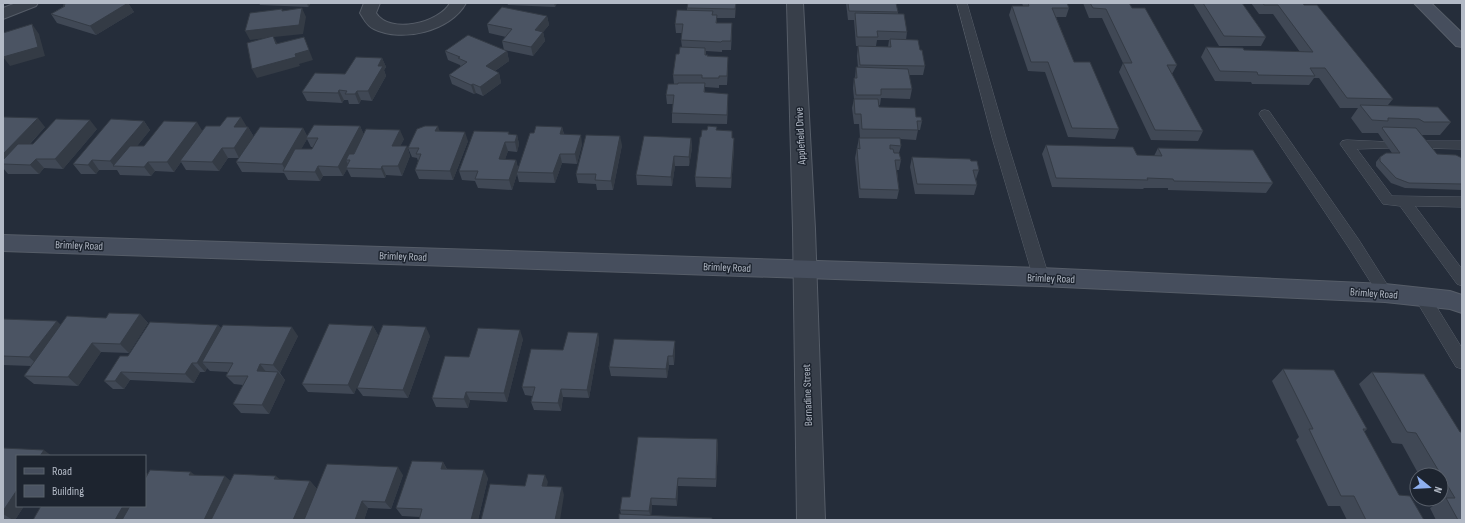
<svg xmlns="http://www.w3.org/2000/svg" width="1465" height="523" viewBox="0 0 1465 523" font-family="'Sofia Sans Condensed',sans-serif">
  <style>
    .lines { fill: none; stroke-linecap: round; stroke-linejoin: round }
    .lane-casing { stroke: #565d68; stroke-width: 1 }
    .street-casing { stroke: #565d68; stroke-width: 2 }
    .secondary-casing { stroke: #565d68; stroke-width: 2 }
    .lane { fill: #383f4a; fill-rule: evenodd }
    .street { fill: #383f4a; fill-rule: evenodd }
    .secondary { fill: #464e5d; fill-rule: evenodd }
    .wall { fill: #404855; fill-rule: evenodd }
    .shaded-wall { fill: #343b45 }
    .building { fill: #4b5463; stroke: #343b45 }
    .labels { text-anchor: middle; stroke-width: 3; stroke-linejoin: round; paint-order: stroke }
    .street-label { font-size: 11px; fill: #b3bac6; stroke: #1d242f }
  </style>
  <rect width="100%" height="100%" fill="#252d3a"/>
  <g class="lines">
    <defs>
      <path id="lane" d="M957,3H967L1007,141L1049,277L1046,281L1041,283L1036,281L1033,277L993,141Z
        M1265,110L1269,111L1359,240L1390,289L1393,293L1390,297L1385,299L1380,297L1349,248L1259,114L1261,111Z
        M1347,140L1391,142L1393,145L1391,148L1357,149L1392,196L1462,197V207L1415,206L1462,269V286L1457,284L1400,206L1383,204L1340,144L1342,141Z
        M1421,141H1462V149L1416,148L1414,145L1416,142Z
        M1422,291L1428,293L1462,348V369L1456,367L1414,297L1416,293Z"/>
      <path id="street" d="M16,3H38L36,6L3,19V8Z
        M364,3H380L376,13C390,35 439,23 450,3H466C451,31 402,43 374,29C367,26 364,19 360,13Z
        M787,3H803L815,229L825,520H797L793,229Z"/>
      <path id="secondary" d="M1414,3H1431L1462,33V47L1456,46Z
        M3,235L1041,268L1385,284L1450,291L1462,295V313L1450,309L1385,302L1041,286L3,251Z"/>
    </defs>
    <use href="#lane" class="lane-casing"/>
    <use href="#street" class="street-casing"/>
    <use href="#secondary" class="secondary-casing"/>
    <use href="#lane" class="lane"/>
    <use href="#street" class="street"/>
    <use href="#secondary" class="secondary"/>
  </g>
  <path class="wall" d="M128,3L134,12L96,35L57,23L51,14L64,6L63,5Z
    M259,3H311L308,7L260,5Z
    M507,3H557L555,7L508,5Z
    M736,3L735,18H717V23L732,32L731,50H722V52L706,51V55H708V56L728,66L727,85H719V88L705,87V92L728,103L727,124L672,123V113L673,104H667L666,95L674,84L673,75L682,47L681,40L682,33H676L675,24L687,11V8Z
    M846,3H896L898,12V14L907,32L906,40L920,50L925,66L923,75H909L912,89L910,99L881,98L880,105H879V107L916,117L922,121L920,130H918L916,140L900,139L901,146L899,153L901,160L899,170H897L899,190L897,199L859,198L855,158L859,138H860L859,124H854L852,108L854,99L853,88L854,78H855L856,67L858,68L857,56L858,46L888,47L889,40H877L876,46H856L854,20H848Z
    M1022,3H1067L1069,8L1066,17H1056L1074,62L1119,129L1115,139L1068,137L1045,72L1028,71L1009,15L1012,6H1023Z
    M1083,3H1129L1132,8L1177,65L1172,74L1203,131L1198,141L1151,140L1119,72L1123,63L1102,18H1089Z
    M1193,3H1242L1266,37L1261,46H1219Z
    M1251,3H1302L1393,99L1388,105L1451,122L1440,135H1421L1437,154L1462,158V190L1405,188L1391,183L1376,166V162L1380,157L1392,153L1378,133H1362L1351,118L1358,108H1340L1319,78H1314L1309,85L1252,84L1251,82L1215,81L1201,57L1206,47L1244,50L1300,52L1273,14H1259Z
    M547,16L549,25L543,32L545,41L533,56L504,50L507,51L509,61L495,71L499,73L501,83L483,96L476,93L474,94L452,84L449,75L461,67L460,65L448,60L445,51L504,50L502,41L506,37L489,33L487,24Z
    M382,58L386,67L384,70L386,76L372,101L361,100L359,104H349L348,100H344L342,103L307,101L302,92Z
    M3,118L45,127L30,144H33L97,129L63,169L44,168L39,174H8L3,168Z
    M144,121L150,130L137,146H144L203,130L247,127H246H248L254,137L303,128L307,136L360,126L364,135L404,139L400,146H407L410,156L402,176L386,175L385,178L351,177L347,169L343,176H323L320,181L288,180L284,173L242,172L236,162L239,158H228L219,171L186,170L181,162L174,172L155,171L151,176L120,175L117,170H99L96,174H81L73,164ZM307,139L311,147H313L312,149H301Z
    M562,127L564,134L582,144L577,164L562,163L555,183L519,182L517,174L512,190L478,188L475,181L462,180L459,171L509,132V135H517L519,144L517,152L508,151L505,159L516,160L518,168L534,133Z
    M717,130L732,131V138H734V148L731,188L696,187L695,177L701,137Z
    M439,131L468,141L453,180L419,179L415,170L418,161L417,158L412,157L408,148Z
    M691,138L692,148L689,166H675L672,186L637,185L636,175Z
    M622,145L613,190H597L596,184L578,183L576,174Z
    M1046,145L1137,155L1154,156L1158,148L1273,183L1266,193L1168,190V188H1144L1143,189L1052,187L1042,154Z
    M912,157L971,161L979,170L976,179L977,185L974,195L915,194L910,167Z
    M140,314L148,323L129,353L101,352L78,386L34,384L24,376L31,366L3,365V319L61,325L106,318Z
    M218,325L221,328L298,336L280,373L285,380L269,414L241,413L233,404L243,385L234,384L226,376L228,372L210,371L207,368L205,372H200L194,383L130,380L124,389H113L104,381L128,356Z
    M373,326L378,335L354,394L308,392L302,384Z
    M598,333L599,342L589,398L563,397L561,411L534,410L531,402L532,396L525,395L522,387L563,350Z
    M430,336L408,398L363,396L357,388Z
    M523,339L507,402L470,400L468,408L436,407L432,398L469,357Z
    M675,350L674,365H669L667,378L611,376L609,367Z
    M1283,369L1367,429L1364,432L1399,495L1424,520H1347L1340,506H1328L1296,440L1299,437L1272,381Z
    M1372,372L1460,432L1462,520H1436L1430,508L1436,504L1433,499H1441V475H1419L1402,444L1392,443L1359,384Z
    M717,439L718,447L716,487L678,486L677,506L652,505L651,516L621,514L620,510Z
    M3,448L17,506H24L15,520H3Z
    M443,462L447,469L488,478L478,520H419L420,517L402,516L396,508Z
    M148,474L195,475L230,481L280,479L310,481L317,489L403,475L391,509L368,508L364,520H33Z"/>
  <path class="shaded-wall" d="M128,3L134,12L96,35L90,26Z
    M307,3H311L308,7Z
    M554,3H557L555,7Z
    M736,3L735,18V9Z
    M302,8L306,17L303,34L274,37L278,45L276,44L274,37L250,40L245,31Z
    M547,16L549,25L543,32L545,41L533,56L531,47L535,30Z
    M32,24L39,34L45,56L10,66L3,57Z
    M304,37L313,60L299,64L300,66L257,78L252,69L295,54Z
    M507,51L509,61L489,75L486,66Z
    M728,57V66L727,85V76Z
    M382,58L386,67L384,70L386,76L372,101L368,91L378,66Z
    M499,73L501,83L483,96L480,87Z
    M473,84L476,93L474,94L471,85Z
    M339,90L344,100L342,103L338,93Z
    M357,91L361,100L359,104L355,94Z
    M728,94V103L727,124V115Z
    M241,117L247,127L240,136L234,127Z
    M38,118L45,127L11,164L3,162V154Z
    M90,120L97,129L63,169L55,159Z
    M144,121L150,130L121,166H114L110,161Z
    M197,122L203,132L180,161L181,162L174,172L167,162Z
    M360,126L364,135L350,160H346L349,166L346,168L347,169L343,176L338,167Z
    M438,126L441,135L435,131Z
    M248,127L254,137L239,158L234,148Z
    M562,127L564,136L560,134Z
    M303,128L308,138H306L307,139L289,171H286L282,164Z
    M400,130L404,139L396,155L392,146Z
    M465,132L468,141L453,180L450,171Z
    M517,135L519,144L517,152L515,142Z
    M581,135L582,144L577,164L575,154Z
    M620,136L622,145L613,190L611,181Z
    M691,138L692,148L689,166V157Z
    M734,138V148L731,188V178Z
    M505,142L508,151L502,169L499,159Z
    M407,146L410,156L402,176L398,166Z
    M222,148L228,158L219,171L212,162Z
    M560,154L562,163L555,183L553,173Z
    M674,156L675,166L672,186L671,177Z
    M36,159L44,168L39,174L30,165Z
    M92,160L99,170L96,174L88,165Z
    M516,160L518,169L517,172V174L512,190L509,180Z
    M148,162L155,171L151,176L144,167Z
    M318,166L323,176L320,181L315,172Z
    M382,166L386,175L385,178L381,169Z
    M140,314L148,323L129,353L120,344Z
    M57,321L66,330L39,366L29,357Z
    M218,325L226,334L202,362L207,368L205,372L197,363Z
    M373,326L378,335L354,394L348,385Z
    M292,327L298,336L280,373L273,365Z
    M426,327L430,336L408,398L403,390Z
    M520,330L523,339L507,402L504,393Z
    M598,333L599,342L589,398L587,390Z
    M675,341V350L674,365L673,356Z
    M92,343L101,352L78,386L68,377Z
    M668,356L669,365L667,378L666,369Z
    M192,363L200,372L194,383L185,374Z
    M260,364L267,373L257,371Z
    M121,372L130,380L124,389L115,381Z
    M278,372L285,380L269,414L262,405Z
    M561,389L563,397L561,411L558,403Z
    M466,392L470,400L468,408L464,399Z
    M717,439L718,447L716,487V479Z
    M44,450L52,456H40Z
    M443,462L447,470L441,469Z
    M398,467L403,475L391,509L385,502Z
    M484,470L488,478L478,520H471Z
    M145,472L153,478L145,492Z
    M191,472L200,479L189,475Z
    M545,475L548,482L545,494L542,486Z
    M225,476L234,484L216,520H204Z
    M276,476L284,483L274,479Z
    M678,478V486L677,506L676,499Z
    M310,481L317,489L304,520H293Z
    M562,487L564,495L560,520H555Z
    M17,490V506H24L15,520H13L3,514V511Z
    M651,498L652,505L651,518L649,511Z
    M362,501L368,508L364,520H355Z
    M123,506H137L130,520H115Z"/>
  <path class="building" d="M67,3H128L90,26L51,14L65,6L63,5Z
    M688,3H736L735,9L687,8Z
    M848,3H896L898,12L849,11Z
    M1028,3H1067L1069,8H1052L1074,62H1090L1119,129L1072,128L1048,62H1031L1012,6H1029Z
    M1090,3H1129L1132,8H1145L1177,65H1167L1203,131L1155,130L1123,63H1132L1106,9L1093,8Z
    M1203,3H1242L1266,37L1224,36Z
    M1263,3H1302L1304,5H1317L1393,99L1347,98L1325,68H1310L1315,76L1258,75L1257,72L1220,71L1206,47L1243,48L1244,50L1313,52L1278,5H1264Z
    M502,7L547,16L535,30L543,32L531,47L502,41L512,29L487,24Z
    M302,8L299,25L245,31L250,13L282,9V11Z
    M677,10L713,11L712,15H717L716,23H732L731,41H722L721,42L681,40L683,24H675Z
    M855,13L904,14L907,32L877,31L878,37H857Z
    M32,24L38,47L3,57V33Z
    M468,35L507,51L486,66L499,73L480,87L473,84L471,85L449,75L467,62L458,58L460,57L445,51Z
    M273,36L276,44L304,37L309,50L295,54L296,57L252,69L247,43Z
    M890,39L918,40L920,50H922L925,66L860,65L858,46L891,47Z
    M680,47L705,48V55H708L707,56L728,57L727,76H719V78H702V75H673L676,54H679Z
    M356,57L382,58L378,66H383L368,91H357L355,94H345L347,91L339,90L338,93L302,92L315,73L345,74Z
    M856,67L908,69L912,89H881V95H856L854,78H857Z
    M678,83H705L704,92L728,94L727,115L672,113L674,95H666L668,84H678Z
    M854,99H878L879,107L915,108L916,117H921L922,121H917L918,130L862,129L861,114H855Z
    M1360,105L1438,107L1451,122H1424L1419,119L1388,118V121L1372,120Z
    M4,117L38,118L3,154V118Z
    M227,117H241L234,127H248L234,148H222L212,162L180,161L206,126H220Z
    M56,119L90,120L55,159H36L30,165L3,164V160L18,144H33Z
    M111,119L144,121L110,161L92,160L88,165L73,164Z
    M164,121L197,122L167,162H148L144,167L113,166L130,146H144Z
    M314,125L360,126L338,167L318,166L315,172L283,171L295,149H312L318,138H306Z
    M425,126H438L435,131L465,132L450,171L415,170L421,154H416L419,148H408L417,129Z
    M536,126L562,127L560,134L581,135L575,154H560L553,173L517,172L530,133H534Z
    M708,126L717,127L716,130L732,131V138H734L731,178L695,177L700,137H701L702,130H707Z
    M260,127L303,128L282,164L236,162Z
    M1383,127L1416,128L1437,154L1456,155L1462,158V184L1409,183L1396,178L1380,161V157L1386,153H1400L1382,128Z
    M366,129L400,130L392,146H407L398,166H382L381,169L346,168L350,160H346L349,154H354Z
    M474,131L509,132L508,134L517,135L515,142H505L499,159L516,160L509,180L475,179L478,171H459Z
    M586,135L620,136L611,181L595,180L596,174H576Z
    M644,136L691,138L689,157L674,156L671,177L636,175Z
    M859,138H900L901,146L890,145V149H893L894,153H899L901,160H895L899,190L860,189L857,148L860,149Z
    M1046,145L1133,147L1137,155L1162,156L1158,148L1253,150L1273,183L1174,181L1173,179L1147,178L1148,180L1056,178Z
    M912,157L970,159L971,161H977L979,170H973L977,185L917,184Z
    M109,313L140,314L120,344L92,343L68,377L24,376L67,316L106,318Z
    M3,319L57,321L29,357L3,356Z
    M150,322L218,325L197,363H192L185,374L121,372L115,381H104L120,356H128Z
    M329,324L373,326L348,385L302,384Z
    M223,325L292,327L273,365L260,364L257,371L278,372L262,405L233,404L248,376H226L233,363L202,362Z
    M383,325L426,327L403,390L357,388Z
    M478,328L520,330L504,393L466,392L464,399L432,398L445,356L469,357Z
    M568,332L598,333L587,390L561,389L558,403L531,402L535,387H522L531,349L563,350Z
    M614,339L675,341L673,356H668L666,369L609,367Z
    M1283,369L1334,370L1367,429H1363L1399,495L1410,496L1424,520H1366L1354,496H1341L1309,429H1313Z
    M1372,372L1424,374L1460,432H1462V520H1458L1446,498H1455L1416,433L1407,432Z
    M638,437L717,439L716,479L678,478L676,499L651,498L649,511L620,510L622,497H630Z
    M3,448L44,450L40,456H17V490L3,511Z
    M412,461L443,462L441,469L484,470L471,520H419L422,509L396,508Z
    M327,464L398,467L385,502L362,501L355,520H304Z
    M150,470L191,472L189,475L225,476L204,520H122L130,506H145V479Z
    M234,474L276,476L274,479L310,481L293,520H211Z
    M528,474L545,475L542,486L562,487L555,520H481L490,484L525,486Z
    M41,506H123L115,520H33Z
    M619,514L712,518V520H619Z"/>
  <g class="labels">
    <g class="street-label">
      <text transform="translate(800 136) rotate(-93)" y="4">Applefield Drive</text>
      <text transform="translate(79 245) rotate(2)" y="4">Brimley Road</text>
      <text transform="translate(403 256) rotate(2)" y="4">Brimley Road</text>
      <text transform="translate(727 267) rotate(2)" y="4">Brimley Road</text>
      <text transform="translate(1051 278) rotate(2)" y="4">Brimley Road</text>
      <text transform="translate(1374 293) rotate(4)" y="4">Brimley Road</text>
      <text transform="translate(807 395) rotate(-92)" y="4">Bernadine Street</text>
    </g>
  </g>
  <rect width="1465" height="523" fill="none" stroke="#b3bac6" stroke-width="8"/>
  <rect x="16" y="455" width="130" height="52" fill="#1d242f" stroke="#59606b"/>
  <rect x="24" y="468" width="20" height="6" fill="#464e5d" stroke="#59606b"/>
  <text x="52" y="475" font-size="12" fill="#b3bac6">Road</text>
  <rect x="24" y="485" width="20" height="12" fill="#4b5463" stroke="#59606b"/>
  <text x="52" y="495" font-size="12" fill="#b3bac6">Building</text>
  <g transform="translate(1429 487) rotate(108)"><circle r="19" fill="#1d242f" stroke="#59606b"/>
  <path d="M0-3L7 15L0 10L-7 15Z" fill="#8fb0ef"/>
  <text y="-6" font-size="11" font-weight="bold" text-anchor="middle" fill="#b3bac6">N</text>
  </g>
</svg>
